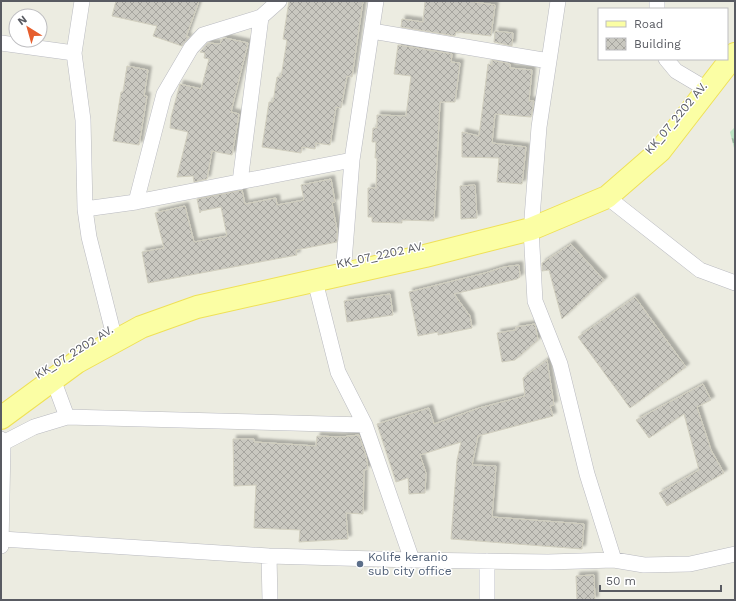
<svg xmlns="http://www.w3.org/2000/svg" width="736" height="601" viewBox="0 0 736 601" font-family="'Work Sans',sans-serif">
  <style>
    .cemetery { fill: url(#cemetery-stones) }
    .building { fill: url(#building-cross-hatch); stroke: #d1cfbf; filter: url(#shadow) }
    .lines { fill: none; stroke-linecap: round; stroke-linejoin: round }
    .street-casing { stroke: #b9bac0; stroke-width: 16 }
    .primary-casing { stroke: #efe157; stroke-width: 24 }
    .street { stroke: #fff; stroke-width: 15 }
    .primary { stroke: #fbfea4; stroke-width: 22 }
    .service-dot { fill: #5c6f8a; stroke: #fff; stroke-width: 1.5 }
    .labels { text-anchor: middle; stroke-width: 3; stroke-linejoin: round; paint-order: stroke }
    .street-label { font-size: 12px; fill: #595b62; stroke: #fff }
    .service-label { font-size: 12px; fill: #4e5e75; stroke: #fff; text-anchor: start }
  </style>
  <defs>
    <pattern id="cemetery-stones" width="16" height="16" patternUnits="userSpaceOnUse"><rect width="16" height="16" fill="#bde4c4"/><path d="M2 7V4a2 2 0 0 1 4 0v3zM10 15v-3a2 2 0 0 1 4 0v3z" fill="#9dbca3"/></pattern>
    <pattern id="building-cross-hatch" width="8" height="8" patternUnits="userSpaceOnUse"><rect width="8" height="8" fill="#c9c8c0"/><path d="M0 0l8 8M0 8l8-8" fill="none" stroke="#a6a59f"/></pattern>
    <filter id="shadow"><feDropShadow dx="3.5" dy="-3.5" stdDeviation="1" flood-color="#0004"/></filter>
  </defs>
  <rect width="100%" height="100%" fill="#ecece1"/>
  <path class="cemetery" d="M735,127V152L730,132Z"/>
  <path class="building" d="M116,1H199L186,37H189L182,46L153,36L157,26L112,16Z
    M289,1H363L352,77L347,76L341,108L336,107L330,145L316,143L315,149L302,147L301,153L262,147L269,102H273L277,77H281L287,40L283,39Z
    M425,1H467L495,5L491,36L456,32L455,36L401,27L402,19L423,22Z
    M495,31L513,33L512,46L494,42Z
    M225,38L248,43L231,112L239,114L232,155L212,151L207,179L194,182L193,176L177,177L188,132L170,128L171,117L180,84L201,89L209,59L204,58L205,53L200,52L208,43L220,44L222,39Z
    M398,45L452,54L451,62L460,63L455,102H440L434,221L402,220V223L372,222V217H368V188H376L377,158H375L376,142H372L373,128H377V115L406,116L411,76L394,74Z
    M492,60L510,64V68L532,70L529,101H534L531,117L495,114L492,143L526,147L522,184L497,182L499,158L462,157V132L479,136L488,64L492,65Z
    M127,66L148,70L144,96H147L139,145L113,141L121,92H123Z
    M331,179L335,202L332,203L337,230V242L296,250L297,255L148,283L142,252L164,248L155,213L185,206L194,242L227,236L221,207L201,211L200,213L197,199L242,190L245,204L276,198L277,205L304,200L301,185Z
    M475,185L477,218L461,219L460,186Z
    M571,244L604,280L562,319L549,270L542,271V263Z
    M519,265L520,277L517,279L454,294L470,316L472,328L438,335V332L418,336L409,292L485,273L504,267Z
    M390,294L393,315L347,322L344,301Z
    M635,297L686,367L630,408L578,337Z
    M535,324L538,340L515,360L502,362L497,333L516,330V327Z
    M547,360L554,405L550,406L553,416L478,436L472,465L496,466L492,517L584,524L582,549L451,539L457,460L461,442L420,455L426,473L425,493L409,494L408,478L396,482L377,424L429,408L434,424L479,408L525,396L523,378Z
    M703,384L711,400L697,407L711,450L724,473L667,506L659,493L699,470L684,414L649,438L636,420Z
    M359,435L366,456L368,469L364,470L363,514L346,513L348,539L299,542L300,530L254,528L256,485L234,486L233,439H254V442L316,446L317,436L341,437Z
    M594,575L595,600H577L576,576Z"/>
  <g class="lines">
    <defs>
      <path id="street" d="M82,1L74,53L83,120L85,209L89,237L112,328
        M657,1V9
        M261,17L203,35L191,48L164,94L136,202L352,160
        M372,31L549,61L558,1
        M1,43L74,53
        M666,59L676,71L703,87
        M240,182L261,17L279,1
        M607,197L700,270L735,283
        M85,209L136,202
        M532,218L539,127L549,61
        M531,229L535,301L560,364L587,474L614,560L644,565L690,564L735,554
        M344,262L352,160L376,1
        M53,379L67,417
        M1,439L3,443L1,546
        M3,443L34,427L67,417L365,425
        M2,539L269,556L412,560L365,425L338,372L315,281
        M269,556L270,600
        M412,560L548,562L614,560
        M487,600V561"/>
      <path id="primary" d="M1,418L77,362L141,327L197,307L425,256L531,229L607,197L660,151L735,54"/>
    </defs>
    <use href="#street" class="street-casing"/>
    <use href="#primary" class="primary-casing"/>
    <use href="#street" class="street"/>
    <use href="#primary" class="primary"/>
  </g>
  <circle class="service-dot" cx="360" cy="564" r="4"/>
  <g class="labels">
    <g class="street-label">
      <text transform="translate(676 118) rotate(-50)" y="4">KK_07_2202 AV.</text>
      <text transform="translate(380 255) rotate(-12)" y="4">KK_07_2202 AV.</text>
      <text transform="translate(74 352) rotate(-32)" y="4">KK_07_2202 AV.</text>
    </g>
    <g class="service-label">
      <text x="368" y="561">Kolife keranio<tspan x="368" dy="14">sub city office</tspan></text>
    </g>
  </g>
  <rect width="736" height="601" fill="none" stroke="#595b62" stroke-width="4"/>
  <rect x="598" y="8" width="130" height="52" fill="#ffffff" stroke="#bdbdc0"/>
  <rect x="606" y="21" width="20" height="6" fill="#fbfea4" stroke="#bdbdc0"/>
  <text x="634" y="28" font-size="12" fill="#595b62">Road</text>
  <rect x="606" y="38" width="20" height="12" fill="url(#building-cross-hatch)" stroke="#bdbdc0"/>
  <text x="634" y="48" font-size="12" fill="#595b62">Building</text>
  <g transform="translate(28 28) rotate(323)"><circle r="19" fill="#ffffff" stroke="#bdbdc0"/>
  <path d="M0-3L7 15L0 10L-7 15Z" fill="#e65e2d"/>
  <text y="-6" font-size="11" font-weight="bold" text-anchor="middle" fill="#595b62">N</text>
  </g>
  <path d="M600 585v6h121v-6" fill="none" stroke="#595b62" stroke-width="2"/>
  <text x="606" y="585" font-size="12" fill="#595b62" stroke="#ffffff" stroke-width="3" paint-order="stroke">50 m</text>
</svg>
